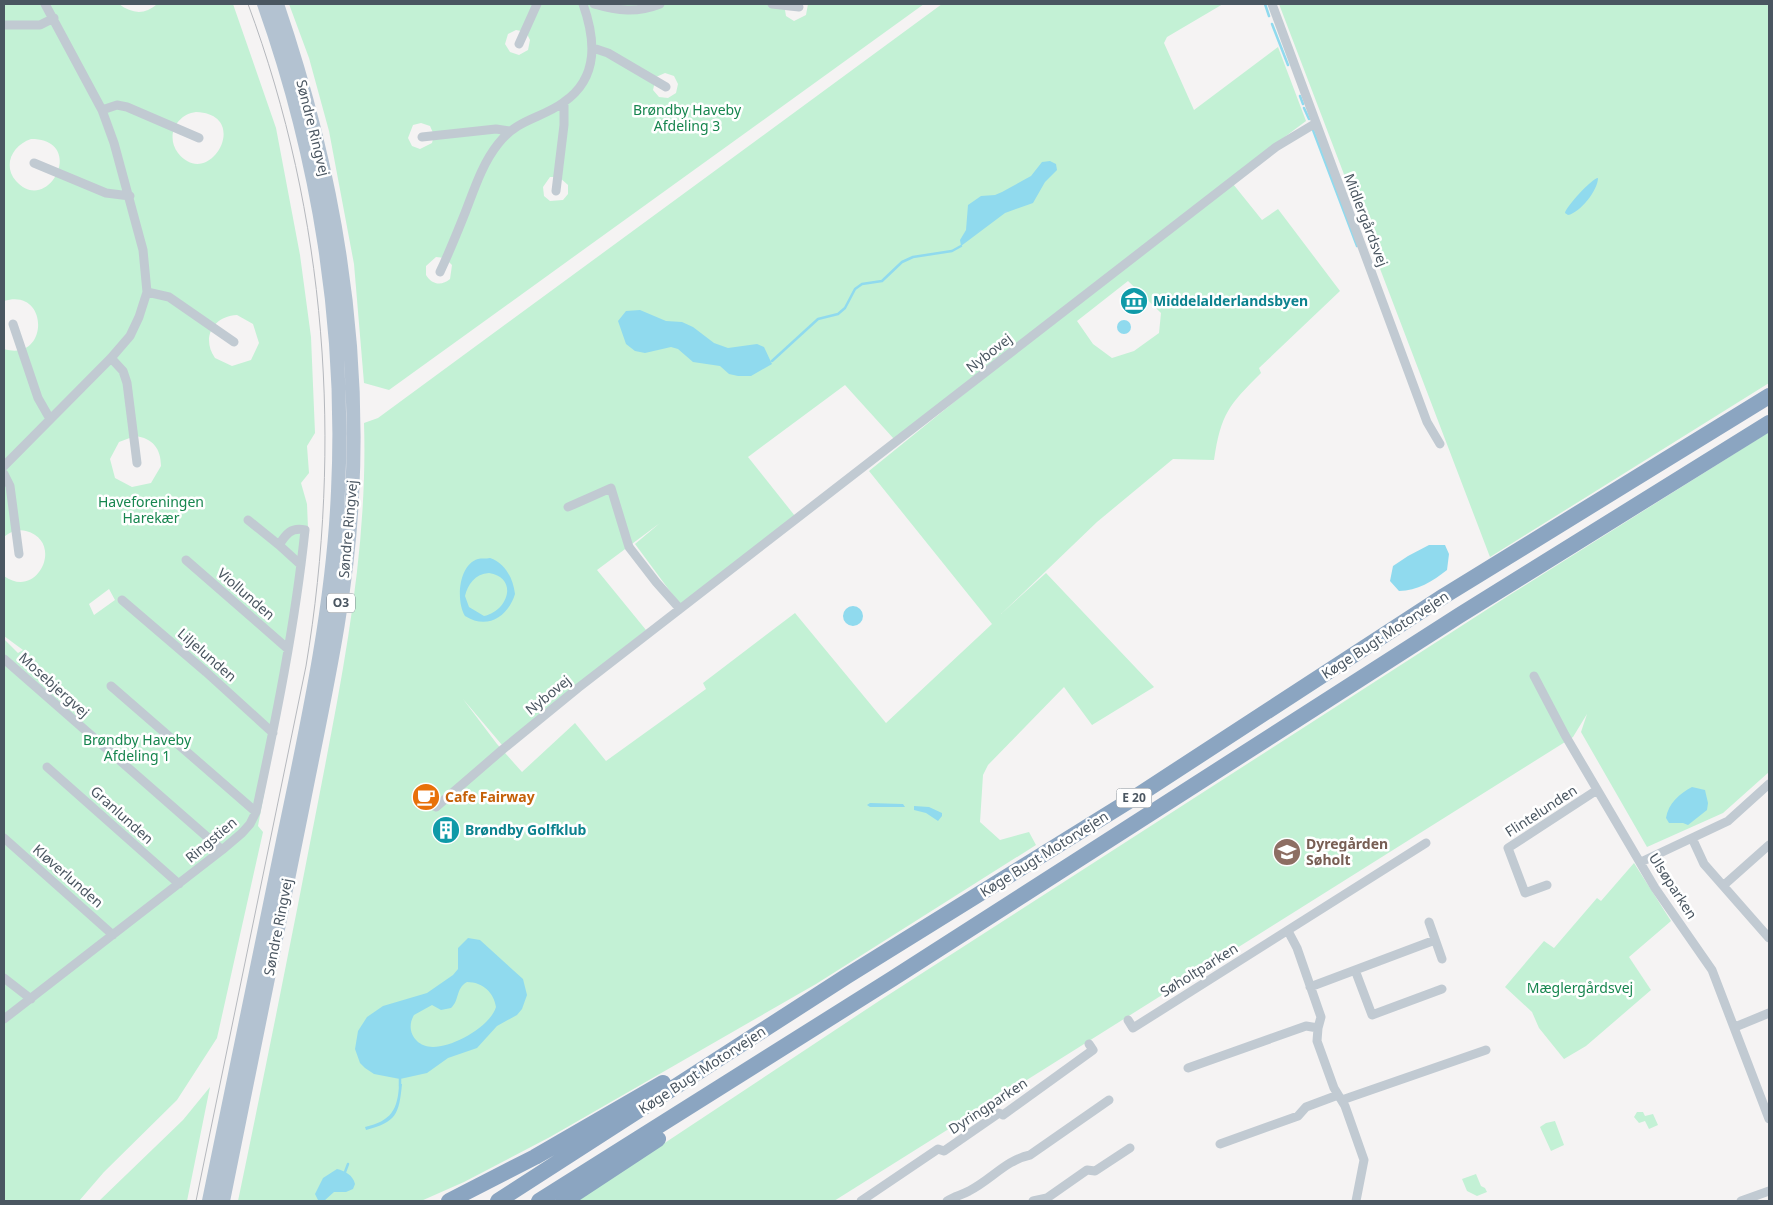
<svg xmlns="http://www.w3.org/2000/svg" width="1773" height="1205" viewBox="0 0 1773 1205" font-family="'Noto Sans',sans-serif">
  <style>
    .green { fill: #c3f1d5; fill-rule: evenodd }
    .water { fill: #90daee; fill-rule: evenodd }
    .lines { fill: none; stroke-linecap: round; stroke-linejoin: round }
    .stream { stroke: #90daee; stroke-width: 2.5 }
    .minor { stroke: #c1cad2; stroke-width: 9 }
    .primary { stroke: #b3c2d1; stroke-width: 14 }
    .motorway { stroke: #8ba5c1; stroke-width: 16 }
    .tram { stroke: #b5b8bd; stroke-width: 1 }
    .labels { text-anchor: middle; stroke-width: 5; stroke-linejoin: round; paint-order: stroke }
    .shield { fill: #fff; stroke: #808990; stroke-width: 1 }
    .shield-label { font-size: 12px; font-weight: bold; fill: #4a5661 }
    .park-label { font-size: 14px; fill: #17864f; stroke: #fff }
    .street-label { font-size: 14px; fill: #4a5661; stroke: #fff }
    .culture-label { font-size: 14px; font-weight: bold; fill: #0d838f; stroke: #fff; text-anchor: start }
    .food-label { font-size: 14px; font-weight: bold; fill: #c56008; stroke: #fff; text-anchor: start }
    .education-label { font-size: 14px; font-weight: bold; fill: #785e54; stroke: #fff; text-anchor: start }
  </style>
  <rect width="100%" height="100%" fill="#f5f3f3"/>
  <path class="green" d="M4,4H119C132,14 145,15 157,4H233L276,128L300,255L311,337L315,433L307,446L309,473L301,483L307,504L308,528L292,645L258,826L263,832L217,1038L177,1100L104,1172L79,1201H4V639L18,653L23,650L4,636V576C38,601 65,541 26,531C18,529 10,532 4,537V349C49,363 50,287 4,301ZM196,112C253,114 209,192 178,153C165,136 177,114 196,112ZM31,139C88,139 48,217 16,181C2,165 13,145 31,139ZM237,315L253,324L259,343L251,360L232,366L215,358C201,338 213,316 237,315ZM135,436C153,438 161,449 161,466L151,483L132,487L115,478L110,459L119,442ZM109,589L115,600L94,615L89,604Z
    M289,4H784L786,16L794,21L806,15L808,4H924L389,390L364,383L354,264L329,131L309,58ZM516,30L526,32L530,40L528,50L519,55L510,52L505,44L508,34ZM665,73L674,76L678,84L676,93L668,98L659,97L653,90L656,77ZM421,123L430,126L434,135L432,143L420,149L412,146L408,138L413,125ZM550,177H559L568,185V194L563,200L550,201L544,196L543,187ZM436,257L445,258L452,265L450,279C442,286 432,285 426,275V266Z
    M942,4H1223L1167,37L1164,43L1194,110L1278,47L1306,121L1229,179L1262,220L1278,209L1340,291L1259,368L1261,373C1229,405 1221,413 1214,460L1173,459L1097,522L1001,614L1046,573L1154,687L1092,725L1064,687L988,765L983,775L980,822L1000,840L1029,832L1036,845L816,984L550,1137L464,1182L421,1201H238C266,1066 293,932 319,797C343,673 368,549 364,423L378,418ZM1128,281L1161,313L1159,333L1134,351L1112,358L1093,344L1077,321ZM985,377L869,471L992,624L886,723L795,613L703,683L706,689L606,761L575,723L522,772L497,744L463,699L502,745L646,630L597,570L660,523L635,544L681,606L795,516L748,457L845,385L894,439Z
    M1279,4H1769V383L1490,557Z
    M1769,432V772L1723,813L1647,847L1581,732L1587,714L1573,737L834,1201H577L882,999L1508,596Z
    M1634,863L1671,921L1629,957L1651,990L1586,1046L1564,1059L1539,1028L1532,1012L1505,987L1544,941L1554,948L1597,898L1601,901Z
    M210,1087L187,1201H99L183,1120Z
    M1637,1112H1643L1645,1116L1653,1114L1658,1125L1649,1129L1645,1121L1639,1123L1634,1117Z
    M1555,1121L1564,1145L1551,1151L1540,1127L1546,1123Z
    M1476,1174L1481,1186L1485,1188L1487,1192L1477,1196L1467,1191L1462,1179Z"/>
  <path class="water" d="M1050,161L1056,164L1057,170L1045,182L1033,203L1005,213L961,246L960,240L966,230L968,205L981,196L995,195L1002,192L1031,176L1042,162Z
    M1598,178C1598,190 1580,213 1568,215L1565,213C1566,207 1592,178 1598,178Z
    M640,310L666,321L682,322L693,327L714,343L728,348L757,344L764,347L772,364L751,376H738L729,374L720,366L693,362L678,349L671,347L645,353L635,351L626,344L618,321L626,311Z
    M1117 327a7 7 0 1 1 14 0a7 7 0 1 1-14 0Z
    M1429,545H1445L1449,554L1447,570C1433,581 1417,591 1399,591L1390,581L1393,566L1408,556Z
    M490,558C505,563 513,578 515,594C508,617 487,630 465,616C456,602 458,565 478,559C481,558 486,559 490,558ZM489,573C519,578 508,611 484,616L469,607L465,596C468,584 475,574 489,573Z
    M843 616a10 10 0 1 1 20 0a10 10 0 1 1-20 0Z
    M1692,787L1705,790L1708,803L1707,810L1688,825L1683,823H1669L1666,818C1668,804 1680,793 1692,787Z
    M870,803L903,804L905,807H870L867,805Z
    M914,806L929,807L942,813V816L938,821L926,813L914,810Z
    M468,938L480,940L523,979L527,995L522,1009L517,1015L497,1026L477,1048L448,1058L427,1073L400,1079L374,1074L365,1068L360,1063L355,1049L358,1031L367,1017L383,1006L427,993L453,975L458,969V948ZM467,982C483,982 494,993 496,1007C490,1027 453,1047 433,1047C415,1047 405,1030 414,1015L432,1005L441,1010L451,1008C460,1000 455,989 467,982Z
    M399,1084H402C399,1115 396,1122 366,1130L365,1127C391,1121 398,1110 399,1084Z
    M337,1169C345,1171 353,1175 355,1184L353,1189L346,1192H334L324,1201L318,1200L315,1194L323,1178Z"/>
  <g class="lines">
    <path class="stream" d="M1265,4L1269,16
      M1272,24L1288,65
      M1300,96L1303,104
      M1304,108L1309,119
      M1313,130L1357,246
      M772,361L818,319L838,314L845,308L855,289L862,284L882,281L902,262L913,257L952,251L961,246
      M400,1086V1079
      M345,1172L348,1164"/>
    <path class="minor" d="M594,4C618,11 637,13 660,4
      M772,4L799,7
      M1272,4L1427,422L1440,444
      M4,25H40L54,18
      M519,44L537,4
      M593,48L608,53L666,87
      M102,110L117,105L127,107L199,138
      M422,137L496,129L510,131
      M34,163L106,193L130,196
      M556,191L564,125V103
      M440,272C449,253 457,233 465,213C474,190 482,164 498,144C518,118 541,119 564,102C600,77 595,38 583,4
      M147,292L169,297L234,342
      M13,324L38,398L50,419
      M111,358L123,371L127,383L137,463
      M4,466L111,358L130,336L139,317L147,292L143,250L114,143L102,110L45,4
      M4,474L10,486L19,554
      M568,507L611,488L629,547L656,582L680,609
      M248,520L279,545
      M186,560L288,649
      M122,600L206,672L273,733
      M4,659L222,850
      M1534,676L1565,735L1655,888L1712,970L1769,1119
      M111,686L256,812
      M47,767L179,884
      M436,807L502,750L578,688L1276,147L1316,123
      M4,838L113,935
      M1692,838L1704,864L1769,938
      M1641,862L1728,821L1769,784
      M1547,885L1525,893L1508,848L1597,790
      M1724,885L1769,845
      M1429,922L1442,959
      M1288,931L1297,948L1321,1017L1318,1028L1317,1041L1334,1088L1345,1106L1364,1160L1356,1201
      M1355,970L1372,1015L1442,989
      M4,978L31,999
      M1310,987L1435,940
      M4,1019L222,850L242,833L250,824L256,812C276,719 295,625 305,530C291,527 286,534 279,545L301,565
      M1128,1020L1133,1028L1426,843
      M1735,1027L1769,1013
      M1188,1068L1306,1026L1318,1028
      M1342,1100L1486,1050
      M1220,1144L1298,1116L1306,1107L1338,1095
      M861,1201L938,1149L944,1151L999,1113L1003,1115L1093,1050L1089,1044
      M947,1201C955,1196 962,1195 969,1191C991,1180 1006,1160 1030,1155L1109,1100
      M1033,1201L1047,1198L1087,1170L1095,1171L1130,1148
      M1741,1201L1769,1191"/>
    <path class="primary" d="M209,1201C234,1081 258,961 283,841C307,726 333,609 338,491C346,327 319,159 264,4
      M223,1201C249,1069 276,937 303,805C323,703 347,601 352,497C361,329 331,162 277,4"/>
    <path class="motorway" d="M449,1201L535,1157L663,1083
      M498,1201L847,976L1137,796L1444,596L1769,396
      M539,1201L892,979L1460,615L1769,423
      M564,1201L658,1139"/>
    <path class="tram" d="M196,1201L306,666C343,444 327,216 248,4"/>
  </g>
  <defs>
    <symbol id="museum-disc" viewBox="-11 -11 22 22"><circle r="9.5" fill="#0f9aa8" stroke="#fff"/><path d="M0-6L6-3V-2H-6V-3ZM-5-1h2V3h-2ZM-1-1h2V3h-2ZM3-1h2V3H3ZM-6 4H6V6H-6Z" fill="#fff"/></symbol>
    <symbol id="cafe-disc" viewBox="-11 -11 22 22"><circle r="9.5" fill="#e8710a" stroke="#fff"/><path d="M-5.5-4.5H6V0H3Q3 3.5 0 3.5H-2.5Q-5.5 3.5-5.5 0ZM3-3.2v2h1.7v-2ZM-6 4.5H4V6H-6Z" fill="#fff"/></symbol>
    <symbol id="building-disc" viewBox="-11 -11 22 22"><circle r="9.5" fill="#0f9aa8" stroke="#fff"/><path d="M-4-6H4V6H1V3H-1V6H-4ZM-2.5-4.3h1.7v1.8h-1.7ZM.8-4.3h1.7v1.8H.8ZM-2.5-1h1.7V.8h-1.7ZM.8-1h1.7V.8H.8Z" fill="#fff"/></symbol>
    <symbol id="school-disc" viewBox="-11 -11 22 22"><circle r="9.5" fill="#8d6e63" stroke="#fff"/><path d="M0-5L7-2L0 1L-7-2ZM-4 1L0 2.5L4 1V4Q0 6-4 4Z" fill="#fff"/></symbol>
  </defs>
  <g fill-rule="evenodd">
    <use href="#museum-disc" x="1118" y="285" width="32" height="32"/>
    <use href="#cafe-disc" x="410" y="781" width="32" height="32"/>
    <use href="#building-disc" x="430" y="814" width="32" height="32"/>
    <use href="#school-disc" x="1271" y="836" width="32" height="32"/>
  </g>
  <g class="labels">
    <g class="shield">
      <rect x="327" y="593.5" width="28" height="19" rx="4"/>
      <rect x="1116.5" y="788.5" width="35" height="19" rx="4"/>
    </g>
    <g class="shield-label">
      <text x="341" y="607">O3</text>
      <text x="1134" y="802">E 20</text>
    </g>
    <g class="park-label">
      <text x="687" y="115">Brøndby Haveby<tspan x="687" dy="16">Afdeling 3</tspan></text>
      <text x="151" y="507">Haveforeningen<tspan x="151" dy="16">Harekær</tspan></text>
      <text x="137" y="745">Brøndby Haveby<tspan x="137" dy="16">Afdeling 1</tspan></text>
      <text x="1580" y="993">Mæglergårdsvej</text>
    </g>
    <g class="street-label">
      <text transform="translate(313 128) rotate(76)" y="5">Søndre Ringvej</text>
      <text transform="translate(1366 220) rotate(69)" y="5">Midlergårdsvej</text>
      <text transform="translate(989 353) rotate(-38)" y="5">Nybovej</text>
      <text transform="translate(348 529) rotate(-85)" y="5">Søndre Ringvej</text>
      <text transform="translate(246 594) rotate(41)" y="5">Viollunden</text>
      <text transform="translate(1385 635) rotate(-33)" y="5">Køge Bugt Motorvejen</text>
      <text transform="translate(207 655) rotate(41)" y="5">Liljelunden</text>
      <text transform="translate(54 685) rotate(42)" y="5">Mosebjergvej</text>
      <text transform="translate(548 695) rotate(-39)" y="5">Nybovej</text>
      <text transform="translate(1541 811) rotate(-33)" y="5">Flintelunden</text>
      <text transform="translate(122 815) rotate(42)" y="5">Granlunden</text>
      <text transform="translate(211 840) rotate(-40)" y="5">Ringstien</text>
      <text transform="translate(1044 854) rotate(-32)" y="5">Køge Bugt Motorvejen</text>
      <text transform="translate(68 876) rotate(41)" y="5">Kløverlunden</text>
      <text transform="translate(1673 886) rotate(57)" y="5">Ulsøparken</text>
      <text transform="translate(278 927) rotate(-79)" y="5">Søndre Ringvej</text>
      <text transform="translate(1199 970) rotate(-32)" y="5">Søholtparken</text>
      <text transform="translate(702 1070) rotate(-33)" y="5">Køge Bugt Motorvejen</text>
      <text transform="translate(988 1106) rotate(-33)" y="5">Dyringparken</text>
    </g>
    <g class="culture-label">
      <text x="1153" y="306">Middelalderlandsbyen</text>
      <text x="465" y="835">Brøndby Golfklub</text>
    </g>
    <g class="food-label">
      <text x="445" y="802">Cafe Fairway</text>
    </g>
    <g class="education-label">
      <text x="1306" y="849">Dyregården<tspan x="1306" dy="16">Søholt</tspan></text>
    </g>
  </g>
  <rect width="1773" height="1205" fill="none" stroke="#4a5661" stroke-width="10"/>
</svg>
